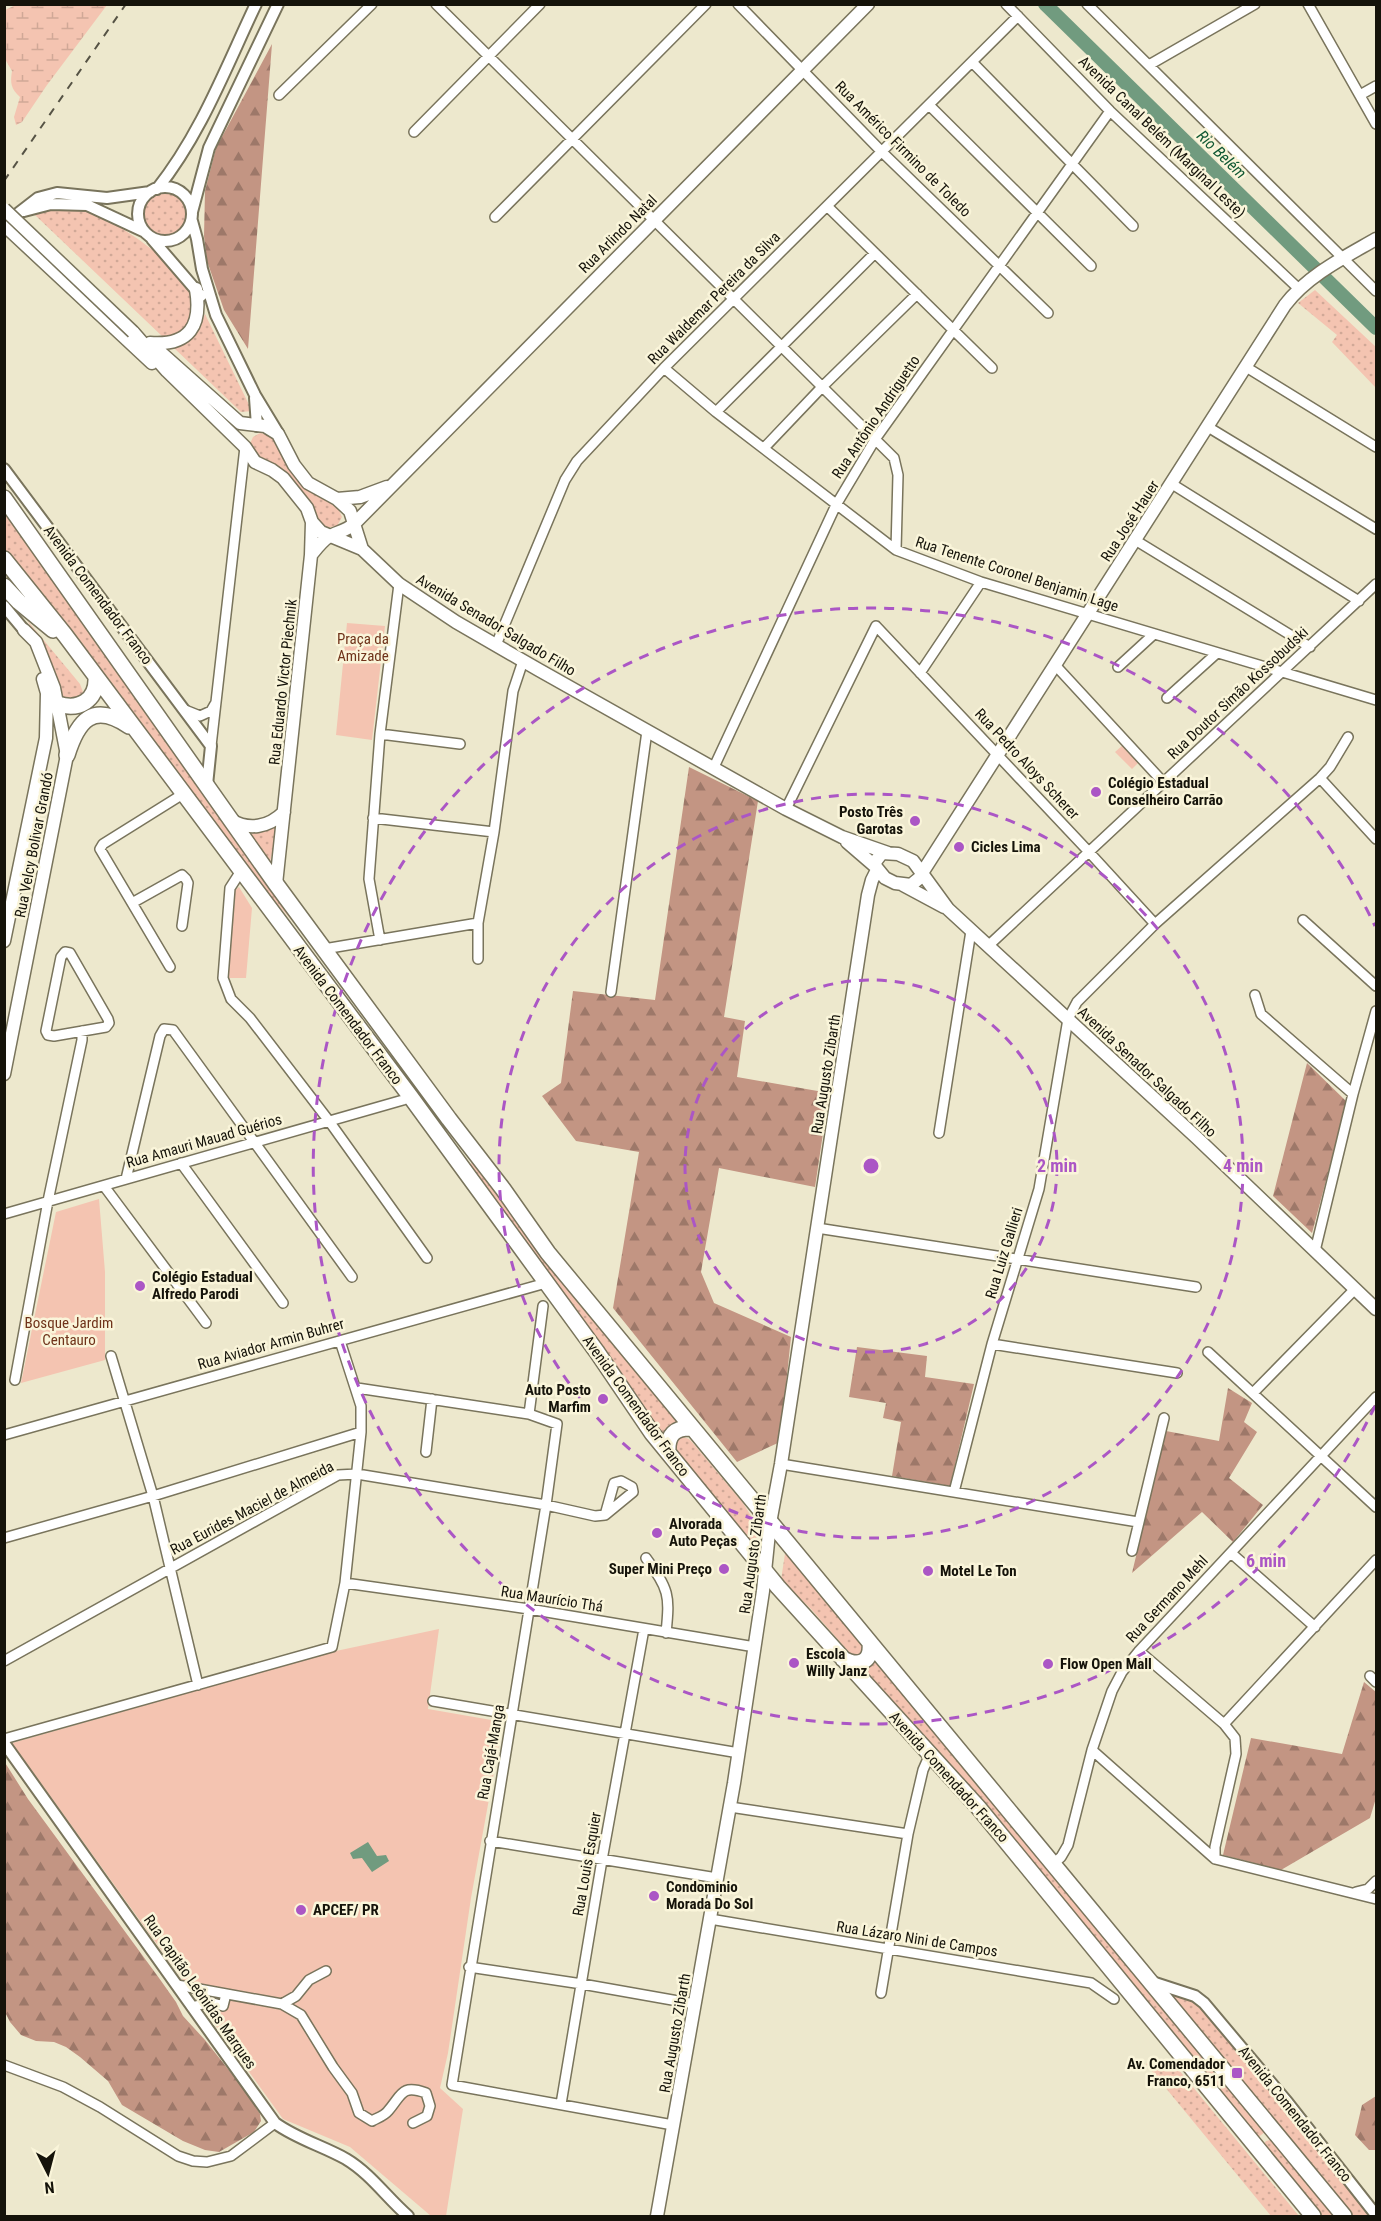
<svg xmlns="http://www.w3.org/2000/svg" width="1381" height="2221" viewBox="0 0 1381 2221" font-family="'Roboto Condensed',sans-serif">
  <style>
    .grass { fill: url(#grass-dots) }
    .forest { fill: url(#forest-firs) }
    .wetland { fill: url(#wetland-marsh) }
    .park { fill: #f4c4b1 }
    .water { fill: #719b7f }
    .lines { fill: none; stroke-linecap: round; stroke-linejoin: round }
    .river { stroke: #719b7f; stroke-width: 14 }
    .minor-casing { stroke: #79745c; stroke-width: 12 }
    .tertiary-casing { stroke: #79745c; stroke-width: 14 }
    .secondary-casing { stroke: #79745c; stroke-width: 15 }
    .trunk-casing { stroke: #79745c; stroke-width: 18 }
    .minor { stroke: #fff; stroke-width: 9 }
    .tertiary { stroke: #fff; stroke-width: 10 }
    .secondary { stroke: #fff; stroke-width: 12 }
    .trunk { stroke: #fff; stroke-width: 15 }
    .rail { stroke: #565345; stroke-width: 2; stroke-dasharray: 8 8; stroke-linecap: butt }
    .secondary-bridge-casing { stroke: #79745c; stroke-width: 15; stroke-linecap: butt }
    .secondary-bridge { stroke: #fff; stroke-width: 12 }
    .ring { fill: none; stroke: #ab56c5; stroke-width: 3; stroke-dasharray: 10 8 }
    .poi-dot { fill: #ab56c5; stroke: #faf5da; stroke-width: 2 }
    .labels { text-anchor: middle; stroke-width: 5; stroke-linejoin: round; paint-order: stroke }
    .street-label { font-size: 15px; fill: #15130a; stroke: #faf5da }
    .park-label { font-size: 15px; fill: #6f331a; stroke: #faf5da }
    .poi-label { font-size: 15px; font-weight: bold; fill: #15130a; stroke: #faf5da; text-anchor: start }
    .water-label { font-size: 16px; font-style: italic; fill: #125934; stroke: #faf5da }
    .centre { fill: #ab56c5; stroke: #faf5da; stroke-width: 3 }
    .ring-label { font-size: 18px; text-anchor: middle; font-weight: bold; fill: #ab56c5; stroke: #faf5da; stroke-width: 5; stroke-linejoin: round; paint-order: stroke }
  </style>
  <defs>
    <pattern id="grass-dots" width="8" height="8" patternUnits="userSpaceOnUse" patternTransform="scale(1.5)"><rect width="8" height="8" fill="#f4c4b1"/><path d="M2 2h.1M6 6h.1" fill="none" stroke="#d0a897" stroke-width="1.8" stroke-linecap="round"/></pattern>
    <pattern id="forest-firs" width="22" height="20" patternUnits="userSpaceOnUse" patternTransform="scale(1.5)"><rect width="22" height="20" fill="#c39583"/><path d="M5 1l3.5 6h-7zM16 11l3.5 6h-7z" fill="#9d7869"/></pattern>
    <pattern id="wetland-marsh" width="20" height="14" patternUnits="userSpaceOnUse" patternTransform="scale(1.5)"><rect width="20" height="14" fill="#f4c4b1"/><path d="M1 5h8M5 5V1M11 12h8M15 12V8" fill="none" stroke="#d0a897"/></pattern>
  </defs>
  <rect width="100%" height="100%" fill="#ede8cd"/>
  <path class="grass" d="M141 214a24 24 0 1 1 48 0a24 24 0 1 1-48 0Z
    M46,209C59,209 77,207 88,211C115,220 179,264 190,290C195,299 194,313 189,321C183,332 177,336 164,338L35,215Z
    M1315,290L1376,347V388L1332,342L1337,335L1298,303Z
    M205,314L252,411L241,412L173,347C191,342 198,330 205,314Z
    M260,433C277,434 280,455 288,467C301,491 318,494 338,508L342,517L337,526L326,528L321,527L256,456L249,446L253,437Z
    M4,505L314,946L247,869L5,550Z
    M27,620L80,684L83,692L79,699H63L50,662Z
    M279,823L270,862L250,834L267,830Z
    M472,1163L591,1317L680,1426L666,1440L466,1166Z
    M681,1436L689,1439L692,1442L743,1503L758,1527L755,1546L673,1448L675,1442Z
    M786,1547L869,1651L855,1659L811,1609L781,1580Z
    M876,1654L1265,2132L1257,2138L856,1668Z
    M1169,1995L1196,2000L1376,2216H1353Z
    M1165,2059L1174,2064L1299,2216H1271L1146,2064L1153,2061Z
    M1270,2140L1336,2216H1321L1267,2152L1263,2145L1266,2141Z"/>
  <path class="forest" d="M272,44L248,349L224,310L207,261L204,236L205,191L216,148Z
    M689,767L758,801L724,1017L745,1021L737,1077L829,1093L815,1187L719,1168L701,1272L714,1303L791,1337L780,1442L737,1462L613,1308L639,1152L576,1141L542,1096L561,1083L573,991L655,1000Z
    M1307,1063L1347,1102L1312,1233L1273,1196Z
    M857,1347L927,1356L925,1377L974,1384L950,1486L892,1476L901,1422L883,1418L886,1403L849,1397Z
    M1228,1388L1252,1403L1244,1422L1257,1432L1229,1478L1263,1505L1233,1542L1202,1512L1132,1573L1166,1431L1219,1441Z
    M1364,1682L1376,1692V1798L1370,1818L1281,1870L1223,1855L1251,1738L1342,1754Z
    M4,1761L28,1799L159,1978L176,2002L183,2016L205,2040L247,2093L260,2114L261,2121L254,2132L219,2152L205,2150L183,2141L122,2105L108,2081L80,2057L66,2047L54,2042L36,2041L21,2035L10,2022L4,2010Z
    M1376,2096V2150H1369L1355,2135L1362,2105Z"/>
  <path class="wetland" d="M18,4L107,5L47,85L22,122L16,125L14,117L20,97C11,89 10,83 12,71L5,59V10Z"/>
  <path class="park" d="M347,623L385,626L372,740L336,735Z
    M1123,745L1139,762L1132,769L1115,752Z
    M239,887L252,908L246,978H226L234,891Z
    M99,1199L105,1272V1360L21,1383L56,1212Z
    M439,1629L428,1709L503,1722L471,1898L448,2053L440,2088L463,2109L446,2216H431L350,2147L283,2119L12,1743L336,1651Z"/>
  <path class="water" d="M368,1842L377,1856L386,1855L389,1861L372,1872L362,1858L353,1859L350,1853Z"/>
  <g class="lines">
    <path class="river" d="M1045,4L1376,328"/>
    <defs>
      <path id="minor" d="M436,4L894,458L898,475L896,550
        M738,4L882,152L1048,313
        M1006,4L1110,111L1299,289
        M1087,4L1376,291
        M1308,4L1376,124
        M972,62L1133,226
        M1149,65L1255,4
        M279,95L372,4
        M1360,95L1376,86
        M929,105L1091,266
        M414,132L540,4
        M827,206L992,368
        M495,217L706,4
        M1246,367L1376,447
        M664,368L716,412L896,550L981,582L1376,700
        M716,412L875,253
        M1208,427L1376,529
        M764,448L823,386L917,294
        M1172,484L1359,601
        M1135,540L1310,647
        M496,645L565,480L577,461L664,368L1018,16
        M1056,666L1164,783
        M1118,667L1154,634
        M920,673L981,582
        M1167,698L1217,653
        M185,710L200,716L211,711L215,704
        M380,734L460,744
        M211,746L245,447
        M714,767L836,505L876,438L1110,111
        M1320,778L1376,839
        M786,809L876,626L1089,852L1155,924
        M373,818L494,832
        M241,871L230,888L223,978L231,999L250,1018L329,1121L427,1258
        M132,903L182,875L186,879L188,883L182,926
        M1303,920L1376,986
        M380,940L369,879L380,734L399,584
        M988,946L1376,584
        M324,949L478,923L494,832L513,691L523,661
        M65,952L70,953L108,1019L109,1023L106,1027L54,1036L48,1035L46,1031L61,957Z
        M478,959V923
        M170,967L100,849L103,844L183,794
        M611,992L647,731
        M1255,995L1261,1014L1353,1094
        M939,1133L971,931
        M181,1163L283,1303
        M126,1179L160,1036L164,1029L173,1030L352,1277
        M104,1186L206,1323
        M4,1214L403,1100L410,1096
        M817,1228L1196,1287
        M1315,1251L1353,1094L1376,1011
        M992,1344L1177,1373
        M1208,1352L1376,1507
        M111,1356L153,1496L198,1685
        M15,1380L48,1201L82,1040V1031
        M357,1388L529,1414L557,1424L546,1505L452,2085L673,2125
        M1253,1393L1355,1289
        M529,1414L543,1306
        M4,1435L546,1283
        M426,1452L432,1399
        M781,1464L1138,1522
        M621,1481L632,1487L633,1492L605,1515L614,1483Z
        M954,1492L992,1344L1039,1189L1068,1019L1077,1002L1155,924L1320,778L1330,767L1348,737
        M4,1538L153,1496L361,1432
        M1132,1551L1164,1418
        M1231,1553L1315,1627
        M646,1558C669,1590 670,1594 666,1633
        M345,1583L529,1609L755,1647
        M1139,1651L1224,1724L1235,1738L1236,1754L1215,1847V1859
        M4,1661L338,1475L357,1474L546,1505L595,1516L605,1515
        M1370,1676L1376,1682
        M433,1701L739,1753
        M1224,1724L1376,1560
        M4,1739L332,1647L345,1583L361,1432V1406L340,1341
        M1092,1750L1215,1859L1376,1899
        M730,1807L908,1834
        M490,1841L717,1878
        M1053,1864L1061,1857L1068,1845L1092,1750L1112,1691L1122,1672L1139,1651L1376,1397
        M1356,1892L1368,1889L1376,1881
        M710,1919L1091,1983L1114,1999
        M469,1967L582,1984L695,2004
        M177,1985L282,2004L296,1996L309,1980L326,1971
        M881,1993L908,1834L923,1770L930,1754
        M282,2004L301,2015L333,2067L352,2093L359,2113L372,2121C377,2118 384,2116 388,2111C402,2095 401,2084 426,2093L430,2106L427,2116L413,2123
        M192,2007L210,2002L223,2006L226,1994
        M4,2065L63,2087L100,2107L178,2156L193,2161L207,2162L231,2156L275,2123
        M561,2104L602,1860L644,1629"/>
      <path id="tertiary" d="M138 214a27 27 0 1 1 54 0a27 27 0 1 1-54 0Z
        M157,189C201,134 226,67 256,4
        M24,211L51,204L87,205L145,232
        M192,212L209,148L278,4
        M192,221L197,239L202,269L216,315L255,395L278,433
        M7,222L38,198L57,193L107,198L150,192
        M152,239L201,296
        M255,398L257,426
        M4,469L211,746L207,785
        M4,606L24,630
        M4,1743L275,2123C297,2139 323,2146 346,2159C371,2174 387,2198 408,2216
        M1152,1982L1195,1996L1204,2003L1288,2103L1376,2215"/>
      <path id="secondary" d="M4,225L152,363
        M133,332L167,371L245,447L255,462L272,470L283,478L307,508L312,522L321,532L362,549L399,584L456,622L539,670L786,809L842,837L888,853
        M150,343C190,346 202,325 196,289
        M158,350L240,423L265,426L278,434L294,465L308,483L337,499L350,511L362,549
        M337,499L360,497L387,487
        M311,555C316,549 321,542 328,537C337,532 346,531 354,524L868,4
        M231,820C249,831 269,827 284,812
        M847,842L876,867L885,878L895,883L911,885L922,876
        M876,867L875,862L882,853L898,854L913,861L948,909L1196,1137L1376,1309
        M922,873L1285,305C1308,275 1345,257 1376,239
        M276,884L311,555L312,522
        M903,885L944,907
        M4,941L46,738L47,693L43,679
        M4,1074L67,755L54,688L36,642L24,630
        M657,2216L734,1783L763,1591L770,1523L781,1464L868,895L872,880L877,870"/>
      <path id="trunk" d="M4,498L276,884L449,1119L503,1189L548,1253L1344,2216
        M4,559L65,635L410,1096L597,1352L652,1433L778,1587L978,1807L1313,2216
        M4,586L19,602L53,630
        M58,704C79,711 97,700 96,678
        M67,755C78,720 93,702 129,726
        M668,1452C667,1435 675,1427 692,1428
        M843,1659C858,1667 872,1663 870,1643"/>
    </defs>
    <use href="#minor" class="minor-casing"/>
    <use href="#tertiary" class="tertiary-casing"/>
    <use href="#secondary" class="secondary-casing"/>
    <use href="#trunk" class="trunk-casing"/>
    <use href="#minor" class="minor"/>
    <use href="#tertiary" class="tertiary"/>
    <use href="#secondary" class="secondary"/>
    <use href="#trunk" class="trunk"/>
    <path class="rail" d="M4,181L126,4"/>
    <defs>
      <path id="secondary-bridge" d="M4,209L133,332"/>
    </defs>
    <use href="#secondary-bridge" class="secondary-bridge-casing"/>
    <use href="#secondary-bridge" class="secondary-bridge"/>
  </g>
  <g class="ring">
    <circle cx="871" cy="1166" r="186"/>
    <circle cx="871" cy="1166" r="372"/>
    <path d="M1375 1406A558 558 0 1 1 1375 926"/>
  </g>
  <g class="poi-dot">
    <circle cx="1096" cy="792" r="6"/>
    <circle cx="915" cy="821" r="6"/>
    <circle cx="959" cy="847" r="6"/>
    <circle cx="140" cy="1286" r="6"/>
    <circle cx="603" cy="1399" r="6"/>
    <circle cx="657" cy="1533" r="6"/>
    <circle cx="724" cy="1569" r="6"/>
    <circle cx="928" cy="1571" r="6"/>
    <circle cx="794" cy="1663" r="6"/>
    <circle cx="1048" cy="1664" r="6"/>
    <circle cx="654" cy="1896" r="6"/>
    <circle cx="301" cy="1910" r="6"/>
    <rect x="1231" y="2067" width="12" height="12" rx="3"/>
  </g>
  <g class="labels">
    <g class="street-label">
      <text transform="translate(1162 137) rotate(44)" y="5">Avenida Canal Belém (Marginal Leste)</text>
      <text transform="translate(903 149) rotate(45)" y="5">Rua Américo Firmino de Toledo</text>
      <text transform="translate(618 234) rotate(-45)" y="5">Rua Arlindo Natal</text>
      <text transform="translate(714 298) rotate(-45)" y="5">Rua Waldemar Pereira da Silva</text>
      <text transform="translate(876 417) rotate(-56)" y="5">Rua Antônio Andriguetto</text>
      <text transform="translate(1130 521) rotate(-57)" y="5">Rua José Hauer</text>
      <text transform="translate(1017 574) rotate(18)" y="5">Rua Tenente Coronel Benjamin Lage</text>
      <text transform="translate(98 595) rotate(53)" y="5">Avenida Comendador Franco</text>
      <text transform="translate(496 625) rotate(31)" y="5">Avenida Senador Salgado Filho</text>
      <text transform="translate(283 682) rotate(-84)" y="5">Rua Eduardo Victor Piechnik</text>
      <text transform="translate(1238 693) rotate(-43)" y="5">Rua Doutor Simão Kossobudski</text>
      <text transform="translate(1027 764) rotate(47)" y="5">Rua Pedro Aloys Scherer</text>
      <text transform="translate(34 845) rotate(-79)" y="5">Rua Velcy Bolivar Grandó</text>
      <text transform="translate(348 1015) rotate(53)" y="5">Avenida Comendador Franco</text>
      <text transform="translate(1147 1072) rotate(43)" y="5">Avenida Senador Salgado Filho</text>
      <text transform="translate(826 1074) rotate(-81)" y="5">Rua Augusto Zibarth</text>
      <text transform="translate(204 1141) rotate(-16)" y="5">Rua Amauri Mauad Guérios</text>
      <text transform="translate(1004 1253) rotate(-73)" y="5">Rua Luiz Gallieri</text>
      <text transform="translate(271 1344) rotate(-16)" y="5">Rua Aviador Armin Buhrer</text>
      <text transform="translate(636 1406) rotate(54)" y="5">Avenida Comendador Franco</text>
      <text transform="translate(252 1508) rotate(-28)" y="5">Rua Eurides Maciel de Almeida</text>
      <text transform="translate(753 1554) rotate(-82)" y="5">Rua Augusto Zibarth</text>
      <text transform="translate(552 1599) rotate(9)" y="5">Rua Maurício Thá</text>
      <text transform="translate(1167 1599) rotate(-47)" y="5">Rua Germano Mehl</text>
      <text transform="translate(491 1752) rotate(-80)" y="5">Rua Cajá-Manga</text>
      <text transform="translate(949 1777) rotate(48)" y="5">Avenida Comendador Franco</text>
      <text transform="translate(587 1864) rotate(-80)" y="5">Rua Louis Esquier</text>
      <text transform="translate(917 1939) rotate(9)" y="5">Rua Lázaro Nini de Campos</text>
      <text transform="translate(200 1992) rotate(55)" y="5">Rua Capitão Leônidas Marques</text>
      <text transform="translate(675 2033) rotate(-80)" y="5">Rua Augusto Zibarth</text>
      <text transform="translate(1295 2114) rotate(51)" y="5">Avenida Comendador Franco</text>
    </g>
    <g class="park-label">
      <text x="363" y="644">Praça da<tspan x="363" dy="17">Amizade</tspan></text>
      <text x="69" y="1328">Bosque Jardim<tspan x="69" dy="17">Centauro</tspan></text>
    </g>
    <g class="poi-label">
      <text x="1108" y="788">Colégio Estadual<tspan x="1108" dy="17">Conselheiro Carrão</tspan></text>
      <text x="903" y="817" text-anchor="end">Posto Três<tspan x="903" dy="17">Garotas</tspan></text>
      <text x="971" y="852">Cicles Lima</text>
      <text x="152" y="1282">Colégio Estadual<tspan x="152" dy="17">Alfredo Parodi</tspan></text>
      <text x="591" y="1395" text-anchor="end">Auto Posto<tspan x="591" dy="17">Marfim</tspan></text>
      <text x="669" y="1529">Alvorada<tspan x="669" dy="17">Auto Peças</tspan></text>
      <text x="712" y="1574" text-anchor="end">Super Mini Preço</text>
      <text x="940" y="1576">Motel Le Ton</text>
      <text x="806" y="1659">Escola<tspan x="806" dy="17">Willy Janz</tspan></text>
      <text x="1060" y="1669">Flow Open Mall</text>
      <text x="666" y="1892">Condominio<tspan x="666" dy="17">Morada Do Sol</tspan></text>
      <text x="313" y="1915">APCEF/ PR</text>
      <text x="1225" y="2069" text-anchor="end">Av. Comendador<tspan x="1225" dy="17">Franco, 6511</tspan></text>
    </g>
    <g class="water-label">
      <text transform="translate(1222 154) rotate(44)" y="6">Rio Belém</text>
    </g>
  </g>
  <circle cx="871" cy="1166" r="9" class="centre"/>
  <g class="ring-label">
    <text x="1057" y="1172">2 min</text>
    <text x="1243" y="1172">4 min</text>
    <text x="1266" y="1567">6 min</text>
  </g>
  <rect width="1381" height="2221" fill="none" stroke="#15130a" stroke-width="12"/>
  <g transform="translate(48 2173) rotate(174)" stroke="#faf5da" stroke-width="4.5" paint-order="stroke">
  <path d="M0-4.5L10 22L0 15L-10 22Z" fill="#15130a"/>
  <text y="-9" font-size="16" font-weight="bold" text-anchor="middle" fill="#15130a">N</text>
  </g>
</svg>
